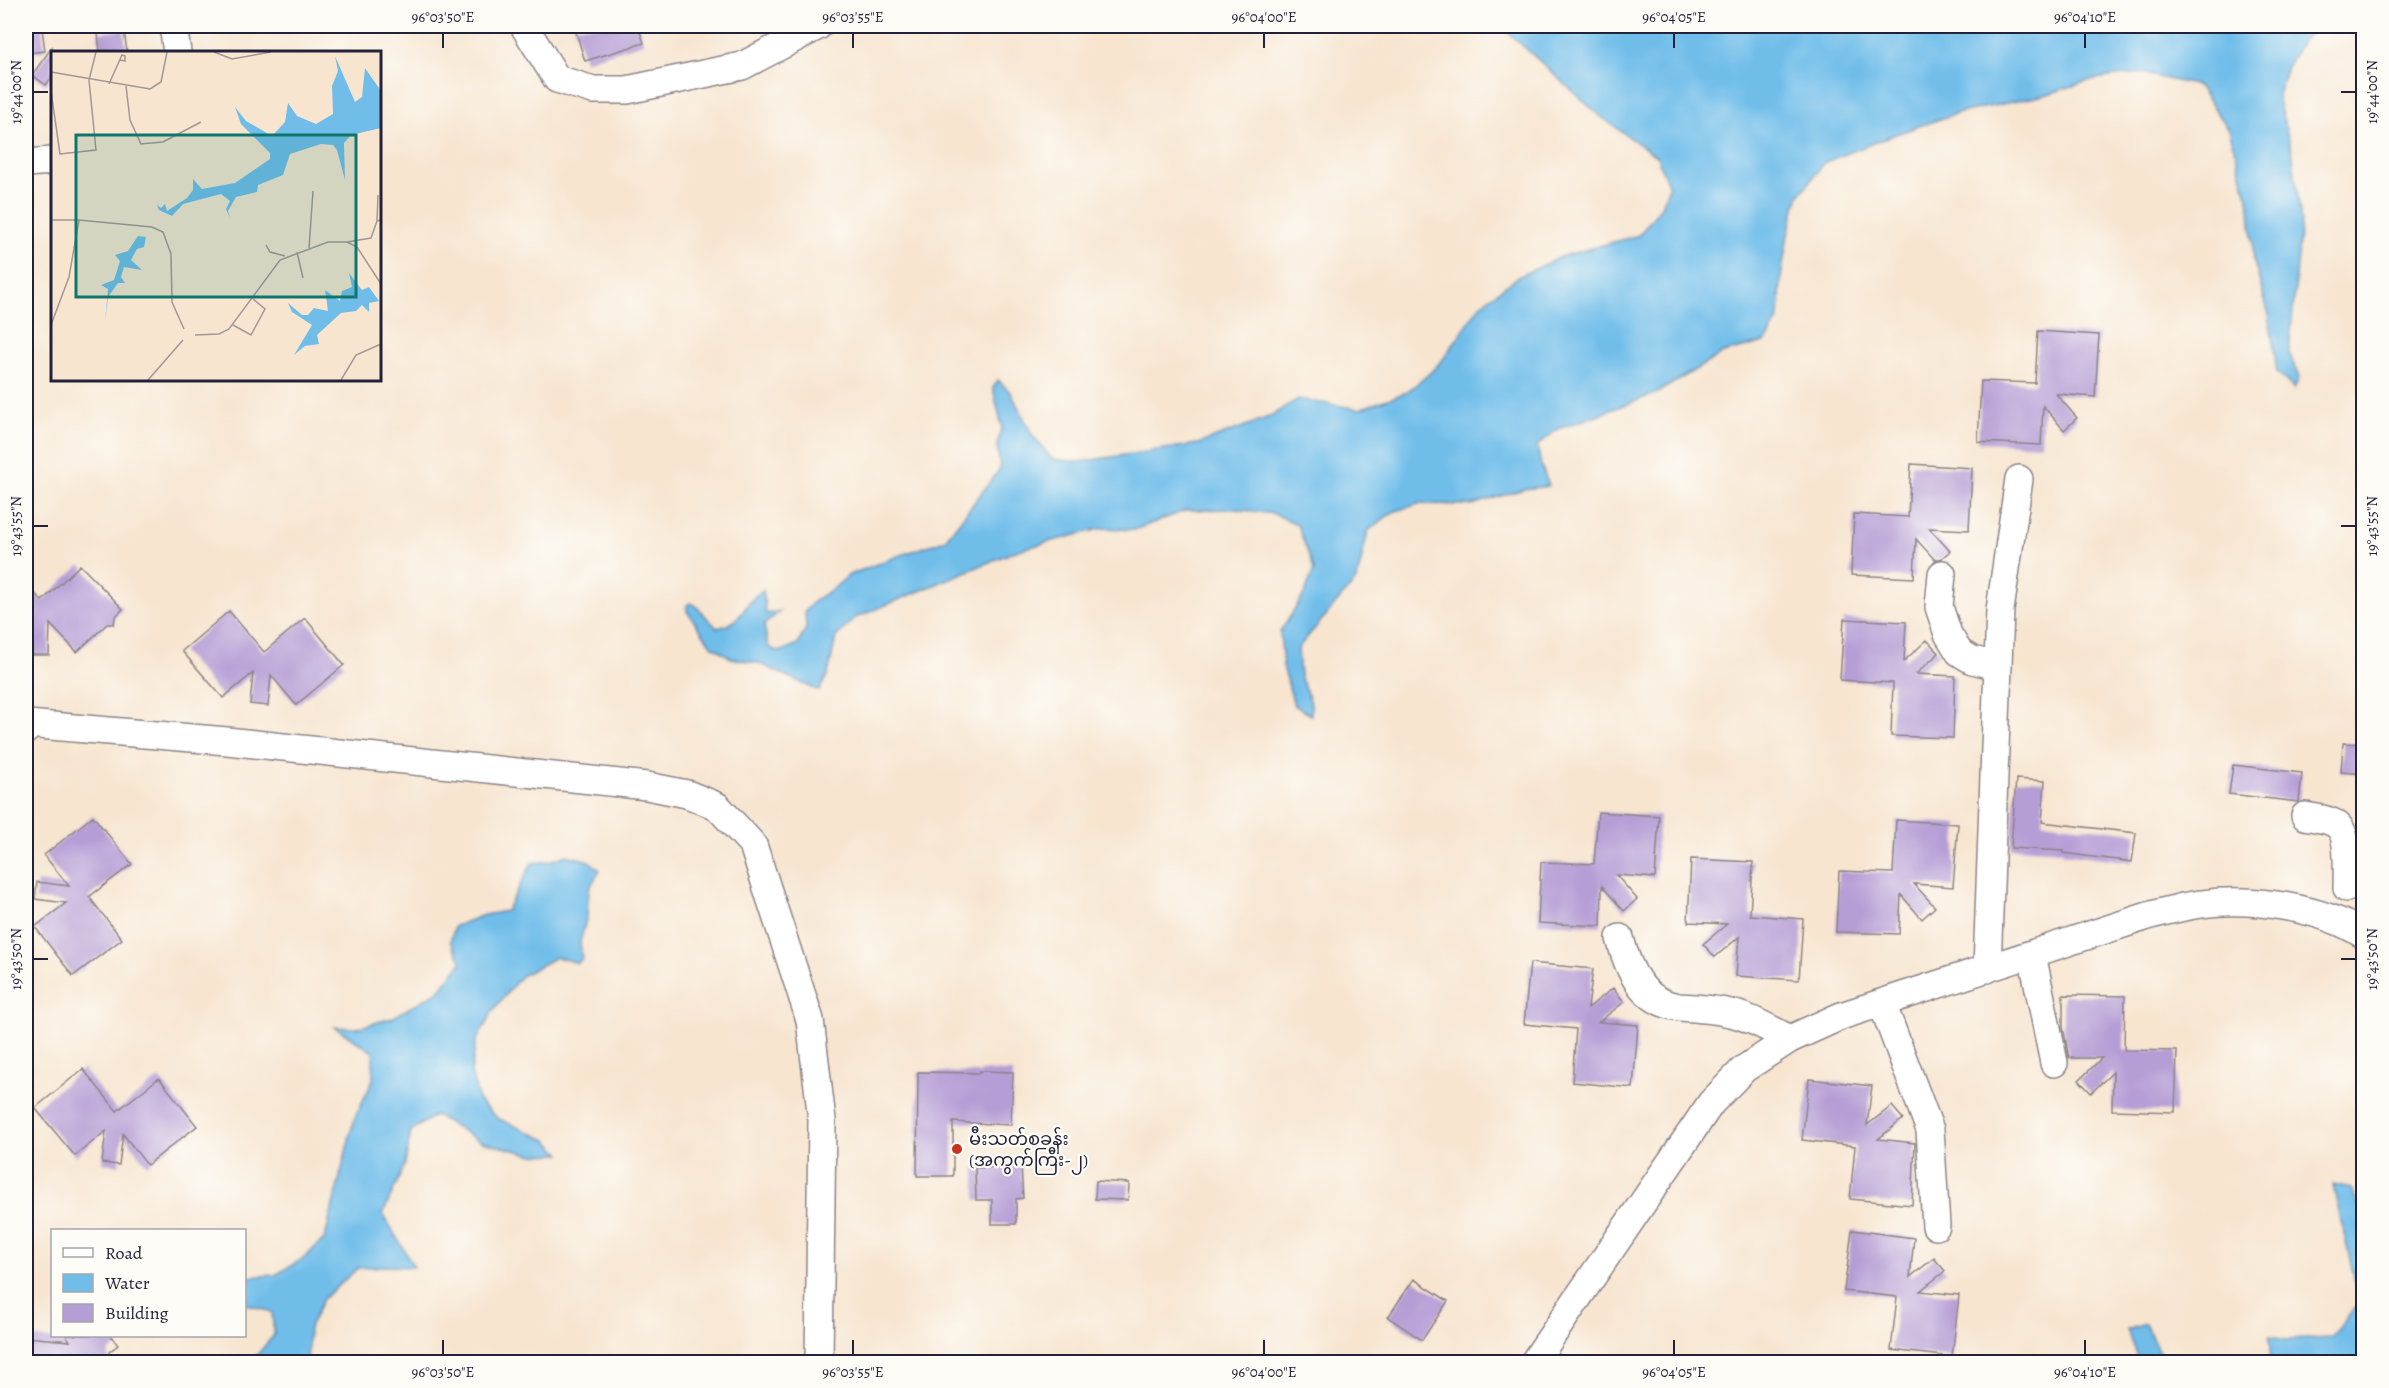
<svg xmlns="http://www.w3.org/2000/svg" width="2389" height="1388" viewBox="0 0 2389 1388" font-family="Alegreya,'Noto Sans Myanmar',serif">
  <style>
    .water { fill: #70bdea; stroke: #497092; stroke-width: 1.5 }
    .building { fill: #b59dd5 }
    .lines { fill: none; stroke-linecap: round; stroke-linejoin: round }
    .minor-casing { stroke: #8c8486; stroke-width: 30 }
    .minor { stroke: #fff; stroke-width: 27 }
    .ticks { fill: none; stroke: #22223b; stroke-width: 2 }
    .poi-dot { fill: #c8321e; stroke: #fdfcf7; stroke-width: 2 }
    .labels { text-anchor: middle; stroke-width: 4.5; stroke-linejoin: round; paint-order: stroke }
    .poi-label { font-size: 18px; fill: #22223b; stroke: #fdfcf7; text-anchor: start }
    .inset-road { fill: none; stroke: #a29794; stroke-width: 1.5 }
    .view { fill: #0f766e; fill-opacity: 0.15; stroke: #0f766e; stroke-width: 3 }
    .inset-edge { fill: none; stroke: #22223b; stroke-width: 3 }
    .neatline { fill: none; stroke: #22223b; stroke-width: 2 }
    .ticks-label { font-size: 15px; text-anchor: middle; fill: #22223b }
  </style>
  <rect width="100%" height="100%" fill="#fdfcf7"/>
  <filter id="ink" filterUnits="userSpaceOnUse"><feTurbulence type="fractalNoise" baseFrequency=".0167" numOctaves="2"/><feDisplacementMap in="SourceGraphic" scale="12" xChannelSelector="R" yChannelSelector="G"/><feConvolveMatrix kernelMatrix="1 2 1 2 8 2 1 2 1" color-interpolation-filters="sRGB"/></filter>
  <filter id="wash" filterUnits="userSpaceOnUse"><feTurbulence type="fractalNoise" baseFrequency=".008" numOctaves="4" result="noise"/><feDisplacementMap in="SourceGraphic" scale="24" xChannelSelector="R" yChannelSelector="G"/><feGaussianBlur stdDeviation="1.35" result="paint"/><feColorMatrix in="noise" values="0 0 0 0 0 0 0 0 0 0 0 0 0 0 0 0 0 1.4 0 .05"/><feComposite in="paint" operator="in"/></filter>
  <g filter="url(#wash)">
    <rect width="100%" height="100%" fill="#f7e5d0"/>
    <path class="water" d="M1501,26H2318L2302,41L2287,67L2277,98L2292,150L2301,222L2289,353L2299,378L2294,389L2277,372L2269,315L2254,262L2250,207L2229,129L2198,86L2141,73L2094,79L2045,95L1955,114L1896,134L1825,162L1798,197L1788,234L1781,278L1779,318L1765,342L1723,353L1655,394L1558,429L1537,446L1541,465L1549,486L1524,489L1472,505L1418,504L1393,512L1368,531L1357,579L1298,648L1300,676L1311,703V715L1294,705L1283,666L1280,632L1304,595L1314,569L1297,524L1274,514L1236,509L1187,510L1134,530L1103,528L1018,550L855,618L836,637L828,674L819,691L758,663L731,658L711,645L687,611V605L690,603L695,605L717,628C744,624 743,602 763,590L766,614L780,611L764,625L768,647L779,652L798,644L806,628L805,611L815,600L834,588L849,575L898,556L945,540L1000,469L997,445L1002,427L993,388L998,380L1011,393L1033,436L1052,459L1078,462L1198,444L1269,417L1298,399L1359,409L1405,393L1428,375L1444,358L1481,304L1518,277L1563,256L1639,235L1660,208L1669,187L1657,157L1600,116Z
      M567,855L589,861L600,870L589,889L587,916L580,942L582,958L578,963L556,957L521,976L494,1009L476,1042L471,1072L479,1101L497,1118L547,1140L561,1154L534,1155L482,1142L435,1115L411,1131L405,1164L383,1214L414,1267L383,1266L358,1268L323,1299L309,1328L307,1362H251L274,1335L272,1312L245,1304V1277L275,1275L303,1259L325,1238L354,1119L373,1080V1052L335,1027L357,1028L392,1018L439,991L462,962L450,941L455,926L484,915L506,911L532,863L550,861Z
      M2333,1185L2351,1189L2363,1214V1362H2271L2269,1337L2287,1340L2331,1338L2358,1304C2353,1264 2341,1225 2333,1185Z
      M2145,1324L2164,1362H2139L2127,1330Z"/>
    <g id="blocks">
      <path class="building" d="M574,26H638L644,43L585,61Z
        M42,28L45,51L26,53V31Z
        M124,30L127,52H100L98,33Z
        M52,47V77L46,85L32,75Z
        M2038,331L2099,335L2095,397L2056,394L2077,418L2064,430L2043,406L2041,445L1978,442L1981,381L2035,383Z
        M1911,464L1972,468L1969,530L1929,528L1950,551L1942,558L1935,560L1916,539L1914,578L1851,575L1854,514L1908,517Z
        M80,565L123,609L115,617L114,624H107L77,652L50,624L49,655H32L33,625L26,623V584L42,601Z
        M229,611L264,652L305,618L344,665L296,705L271,675L268,706L250,704L253,673L223,698L182,651Z
        M1844,619L1906,622L1904,661L1927,640L1939,653L1916,674L1955,676L1953,738L1891,736L1893,683L1840,680Z
        M2343,743L2364,744V774L2341,772Z
        M2233,765L2302,773L2299,802L2229,794Z
        M2016,779L2045,781L2042,822L2136,833L2132,862L2063,853V851L2011,848Z
        M1598,812L1659,816L1655,878L1616,875L1637,899L1624,911L1602,886L1601,926L1538,923L1541,862L1594,864Z
        M93,816L132,864L89,897L122,939L73,976L35,927L66,903L35,899L37,882L69,886L44,855Z
        M1896,820L1958,824L1953,887L1914,884L1935,907L1922,919L1901,895L1899,934L1836,932L1839,871L1893,873Z
        M1691,859L1753,862L1750,915L1803,919L1799,980L1736,976L1739,937L1715,957L1703,944L1727,924L1688,922Z
        M1530,963L1593,969L1588,1008L1613,988L1624,1002L1599,1022L1638,1025L1633,1088L1572,1082L1576,1029L1524,1024Z
        M2063,995L2125,996L2124,1050L2177,1051L2175,1112L2112,1110L2113,1072L2091,1093L2079,1080L2102,1058H2069L2063,1027Z
        M83,1069L117,1111L159,1078L197,1126L147,1165L123,1134L119,1165L102,1163L106,1131L75,1156L35,1108Z
        M980,1071L1013,1072L1011,1125L953,1122V1176H917L918,1072L980,1073Z
        M1809,1079L1872,1086L1867,1125L1892,1106L1903,1119L1878,1139L1915,1143L1912,1205L1850,1199L1855,1146L1802,1140Z
        M1021,1166L1023,1198L1016,1199V1224H992V1200H976L975,1168Z
        M1096,1181L1129,1183L1128,1200L1095,1199Z
        M1852,1230L1914,1238L1910,1277L1934,1258L1945,1271L1920,1291L1959,1295L1952,1357L1891,1350L1897,1297L1844,1291Z
        M1414,1279L1448,1301L1422,1340L1388,1317Z
        M66,1335H110L118,1345L109,1352L108,1361L27,1362L26,1337L70,1341Z"/>
    </g>
  </g>
  <g filter="url(#ink)">
    <use href="#blocks" fill-opacity="0" stroke="#8c8486" stroke-width="1.5"/>
    <g class="lines">
      <defs>
        <path id="minor" d="M173,26L177,52
          M524,26L557,79L593,90H627L742,66L818,26
          M26,163L52,161
          M1942,574L1939,607L1948,634L1959,652L1972,660L1998,666
          M26,730L27,724L227,741L647,786L687,794L717,806L753,845L810,1020L822,1120L819,1362
          M2305,816C2314,818 2330,819 2337,825C2350,835 2347,873 2347,888
          M1620,938C1628,970 1642,1002 1679,1007C1697,1008 1713,1009 1730,1013C1751,1017 1771,1030 1790,1039
          M2032,954L2054,1063
          M1987,969L2000,610L2019,479
          M1882,1003L1930,1130L1936,1226
          M1534,1362L1711,1103L1744,1069L1790,1039L1841,1016L2151,915C2167,911 2184,906 2201,904C2250,897 2322,907 2364,935"/>
      </defs>
      <use href="#minor" class="minor-casing"/>
      <use href="#minor" class="minor"/>
    </g>
  </g>
  <path class="ticks" d="M443,33V48M853,33V48M1264,33V48M1674,33V48M2085,33V48M33,92H48M2341,92H2356M33,526H48M2341,526H2356M33,959H48M2341,959H2356M443,1340V1355M853,1340V1355M1264,1340V1355M1674,1340V1355M2085,1340V1355"/>
  <circle class="poi-dot" cx="957" cy="1149" r="6"/>
  <g class="labels">
    <g class="poi-label">
      <text x="969" y="1145">မီးသတ်စခန်း<tspan x="969" dy="21">(အကွက်ကြီး-၂)</tspan></text>
    </g>
  </g>
  <g transform="translate(51 51)">
    <rect width="330" height="330" fill="#f7e5d0"/>
    <path d="M284,5L304,51L311,46L314,17L330,40V77L300,84L293,92L294,129L286,99L282,94L270,93L239,103L232,124L207,134L206,141L185,146L177,160L179,167L175,158L179,150L170,143L132,153L121,165L108,159L106,154L110,157L114,153L116,160L136,147L142,139V128L151,138L184,132L219,108V102L190,73L184,56L195,70L221,85L234,71L237,52L246,65L265,73L282,63L281,35L287,20ZM87,185L95,186L93,196L86,198L80,209L91,219L73,216L70,226L74,232H67L57,246L54,271L57,238L50,234L63,229L69,210L64,204L77,200ZM298,222L311,239L318,236L328,250L318,252V261L311,254L305,260L290,262L266,284L268,293L254,295L243,304L261,274L241,261L237,252L251,264H257L263,257L277,260L274,239L289,250L291,240L301,236Z" fill="#70bdea"/>
    <path class="inset-road" d="M163,1L181,8L220,1M0,21L99,38L110,31L116,1M58,33L71,4L74,5V10L69,9M75,35L79,69L90,93L112,91L150,71M0,40L9,103L45,99L38,29L45,1M0,169H28M326,170L327,144M296,191L320,187L326,170L330,169M215,194L219,201L234,205M258,197L262,140M246,201L252,227M0,274L18,226L28,169L101,176L112,181L120,203L121,251L133,278M182,274L200,284L214,258L202,248M144,284L168,283L178,278L229,209L277,191H296L306,196L330,233M97,329L132,289M290,329L305,304L330,293"/>
    <path class="view" d="M25,84H305V246H25Z"/>
    <rect width="330" height="330" class="inset-edge"/>
  </g>
  <rect width="2389" height="1388" fill="none" stroke="#fdfcf7" stroke-width="66"/>
  <rect x="51" y="1229" width="195" height="108" fill="#fdfcf7" stroke="#a5a5ac" stroke-width="1.5"/>
  <rect x="63" y="1248" width="30" height="9" fill="#ffffff" stroke="#a5a5ac" stroke-width="1.5"/>
  <text x="105" y="1259" font-size="18" fill="#22223b">Road</text>
  <rect x="63" y="1274" width="30" height="18" fill="#70bdea" stroke="#a5a5ac" stroke-width="1.5"/>
  <text x="105" y="1289" font-size="18" fill="#22223b">Water</text>
  <rect x="63" y="1304" width="30" height="18" fill="#b59dd5" stroke="#a5a5ac" stroke-width="1.5"/>
  <text x="105" y="1319" font-size="18" fill="#22223b">Building</text>
  <rect x="33" y="33" width="2323" height="1322" class="neatline"/>
  <g class="ticks-label">
    <text x="443" y="22">96°03'50"E</text>
    <text x="853" y="22">96°03'55"E</text>
    <text x="1264" y="22">96°04'00"E</text>
    <text x="1674" y="22">96°04'05"E</text>
    <text x="2085" y="22">96°04'10"E</text>
    <text transform="translate(16 92) rotate(-90)" y="5">19°44'00"N</text>
    <text transform="translate(2372 92) rotate(-90)" y="5">19°44'00"N</text>
    <text transform="translate(16 526) rotate(-90)" y="5">19°43'55"N</text>
    <text transform="translate(2372 526) rotate(-90)" y="5">19°43'55"N</text>
    <text transform="translate(16 959) rotate(-90)" y="5">19°43'50"N</text>
    <text transform="translate(2372 959) rotate(-90)" y="5">19°43'50"N</text>
    <text x="443" y="1377">96°03'50"E</text>
    <text x="853" y="1377">96°03'55"E</text>
    <text x="1264" y="1377">96°04'00"E</text>
    <text x="1674" y="1377">96°04'05"E</text>
    <text x="2085" y="1377">96°04'10"E</text>
  </g>
</svg>
